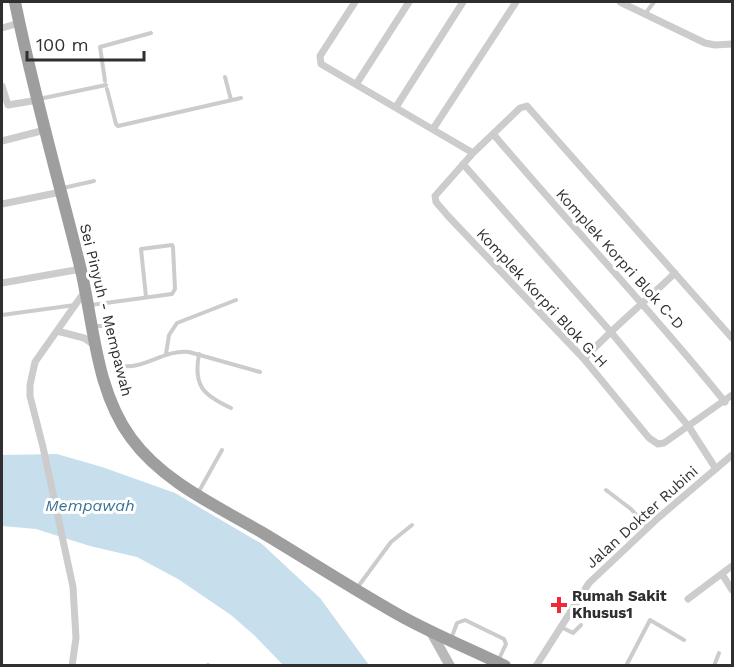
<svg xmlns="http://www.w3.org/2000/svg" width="734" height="667" viewBox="0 0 734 667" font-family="'Work Sans',sans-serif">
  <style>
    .water { fill: #c7deed }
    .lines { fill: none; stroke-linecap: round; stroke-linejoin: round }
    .service { stroke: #ccc; stroke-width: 4 }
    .minor { stroke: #ccc; stroke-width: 7 }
    .secondary { stroke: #b9b9b9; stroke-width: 10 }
    .trunk { stroke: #9e9e9e; stroke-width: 12 }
    .poi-dot { fill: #ec2a38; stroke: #fff; stroke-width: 2 }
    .labels { text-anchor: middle; stroke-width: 6; stroke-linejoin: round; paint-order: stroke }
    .street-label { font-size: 15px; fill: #2f2f2f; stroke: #fff }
    .poi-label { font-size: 15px; font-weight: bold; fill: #2f2f2f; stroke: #fff; text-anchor: start }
    .water-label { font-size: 16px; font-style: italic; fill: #397194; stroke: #fff }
  </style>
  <rect width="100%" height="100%" fill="#fff"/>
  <path class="water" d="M57,454L102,467L175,493L262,544L320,598L369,665H283L255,636L231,615L178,579L137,557L90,546L36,529L2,526V455Z"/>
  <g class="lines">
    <path class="service" d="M645,14L654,2
      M225,77L231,100
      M105,81L100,47L151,33
      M107,89L116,124L118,126L241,98
      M39,99L106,85
      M63,188L94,181
      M91,305L172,294L175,289L173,247L172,245L141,249L146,297
      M2,315L75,305
      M95,326H104L108,328L114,337L122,366C145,369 165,349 189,352L260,372
      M166,354L169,335L177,323L236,300
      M199,354C193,386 203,395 231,408
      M606,490L631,509L647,527
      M198,493L222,450
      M357,588L391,542L412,525
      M561,627L573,633L581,625
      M451,639L457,623L465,620L504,639L506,644L498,661
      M208,666V665
      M626,666L650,620L684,640
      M714,666L719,653"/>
    <path class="minor" d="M355,2L320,56L321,64L473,153
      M620,2L705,43L715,45L732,44
      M2,28L19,23
      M357,83L409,2
      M2,86L8,105L38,100
      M396,107L463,2
      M433,129L516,2
      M494,135C570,225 651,310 725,402
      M2,141L45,130
      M463,164L610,331L689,427L716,469
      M2,204L61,192
      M2,283L81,269
      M57,331L84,338L96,346
      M732,338L527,106L520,108L473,153L435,196L436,202L448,216L584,359L649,438L658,444L664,443L732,395
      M584,359C612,328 645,302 675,273
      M722,574L732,590
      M688,599L732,566
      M72,666L76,638L73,587L43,447L30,396V385L35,362L85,291
      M536,666L589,583L658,518L732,455"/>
    <path class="secondary" d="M431,632L450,666"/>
    <path class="trunk" d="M15,2C33,91 58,178 80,266C94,323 95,389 131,438C163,482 217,506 263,533C308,560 353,589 399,615C433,634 470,649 505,666"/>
  </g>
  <path class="poi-dot" d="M556 596h6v6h6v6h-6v6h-6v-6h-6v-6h6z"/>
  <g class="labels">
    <g class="street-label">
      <text transform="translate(620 259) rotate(48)" y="5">Komplek Korpri Blok C-D</text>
      <text transform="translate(542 298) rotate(47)" y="5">Komplek Korpri Blok G-H</text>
      <text transform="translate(106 310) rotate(76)" y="5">Sei Pinyuh - Mempawah</text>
      <text transform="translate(642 517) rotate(-42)" y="5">Jalan Dokter Rubini</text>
    </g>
    <g class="poi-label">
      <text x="572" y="601">Rumah Sakit<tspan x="572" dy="17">Khusus1</tspan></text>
    </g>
    <g class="water-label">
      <text x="90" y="511">Mempawah</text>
    </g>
  </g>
  <rect width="734" height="667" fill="none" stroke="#2f2f2f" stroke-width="6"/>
  <path d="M27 51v9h117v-9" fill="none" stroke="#2f2f2f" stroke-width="3"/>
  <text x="36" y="51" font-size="18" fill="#2f2f2f" stroke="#ffffff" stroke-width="4.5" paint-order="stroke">100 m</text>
</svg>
